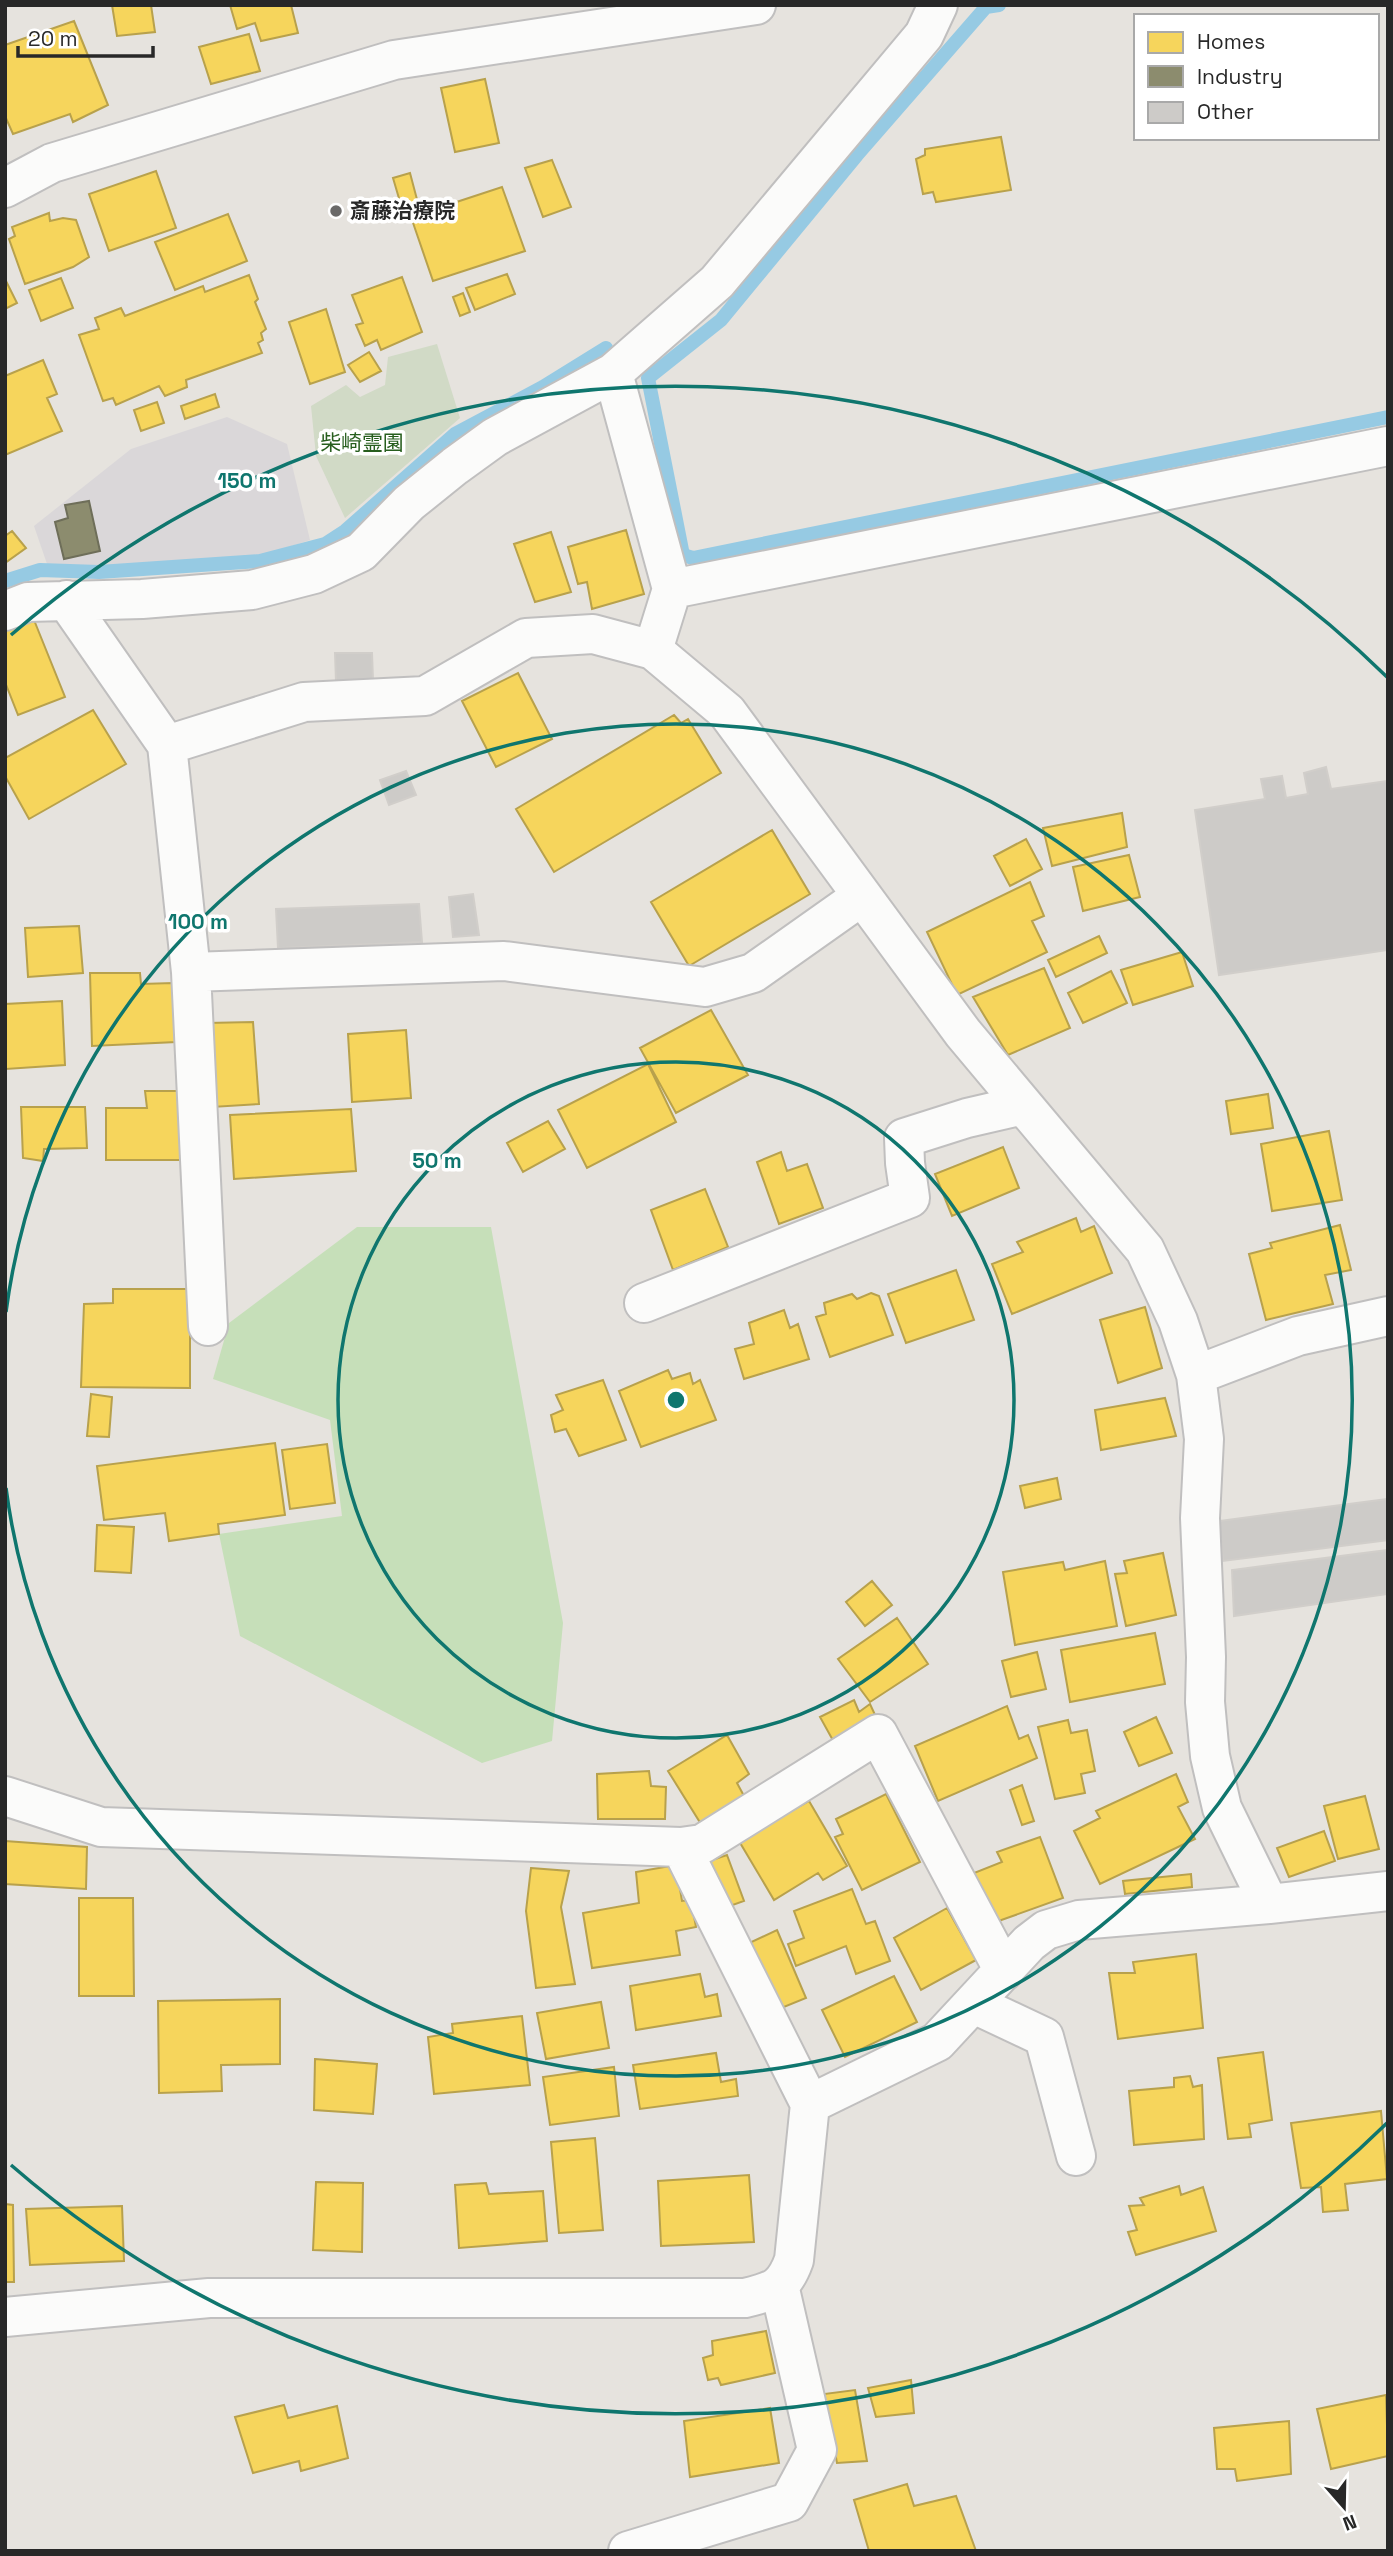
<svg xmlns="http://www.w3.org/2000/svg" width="1393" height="2556" viewBox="0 0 1393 2556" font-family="'Space Grotesk','Noto Sans JP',sans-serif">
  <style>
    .industrial { fill: #dad7d9 }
    .green { fill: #c6dfb9 }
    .cemetery { fill: #d1dac6 }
    .homes { fill: #f6d55c; stroke: #b8a14c; stroke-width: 2 }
    .industry { fill: #8c8c6e; stroke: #6e6e59; stroke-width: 2 }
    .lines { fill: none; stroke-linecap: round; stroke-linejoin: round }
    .stream { stroke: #96cae3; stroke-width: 14 }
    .building { fill: #cdcbc8; stroke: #d1ceca; stroke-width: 2 }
    .minor-casing { stroke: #c0bfbf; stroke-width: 42 }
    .minor { stroke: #fbfbfa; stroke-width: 38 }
    .ring { fill: none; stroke: #0f766e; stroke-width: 3.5 }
    .poi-dot { fill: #6a6968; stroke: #fff; stroke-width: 2.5 }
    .labels { text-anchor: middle; stroke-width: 7; stroke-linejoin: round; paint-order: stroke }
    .poi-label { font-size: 21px; font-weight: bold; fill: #282828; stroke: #fff; text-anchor: start }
    .park-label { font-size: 21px; fill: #275e1e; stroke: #fff }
    .centre { fill: #0f766e; stroke: #fff; stroke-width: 3.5 }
    .ring-label { font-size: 21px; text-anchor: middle; font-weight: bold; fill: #0f766e; stroke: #fff; stroke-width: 7; stroke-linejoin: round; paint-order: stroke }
  </style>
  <rect width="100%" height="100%" fill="#e6e3de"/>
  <path class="industrial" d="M227,417L287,444L310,540L261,556L104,568L47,564L34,526L131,449Z"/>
  <path class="green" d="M357,1227H491L563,1623L552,1741L482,1763L240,1636L219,1534L342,1516L330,1420L213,1379L229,1323Z"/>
  <path class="cemetery" d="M437,344L460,418L345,518L316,456L311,406L346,385L360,397L385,385L388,357Z"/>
  <path class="homes" d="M112,5H151L155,32L117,36Z
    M230,5H291L298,33L261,41L255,23L237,29Z
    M74,21L108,105L73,122L70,114L13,134L5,116V45Z
    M249,34L260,71L211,84L199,47Z
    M485,79L499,143L455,152L441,88Z
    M1001,137L1011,190L936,202L933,192L923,194L916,159L925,155V149Z
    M552,160L571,207L543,217L525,168Z
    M156,171L176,228L109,251L89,194Z
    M410,173L419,207L403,212L393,178Z
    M502,187L525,251L433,281L411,217Z
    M49,213L50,221L63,218L76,220L89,257L73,267L25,284L9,239L15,236L12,227Z
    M228,214L247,261L175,290L155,242Z
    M507,274L515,294L475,310L466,288Z
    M249,275L258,299L255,302L266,329L261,333L263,340L258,343L262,353L186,380L187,387L165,396L159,386L116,405L113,398L103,401L79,335L99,329L95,318L121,308L125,316L203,286L205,292Z
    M402,277L422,332L381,350L377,340L365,346L356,325L363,323L352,295Z
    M61,278L73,308L41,321L29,290Z
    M5,279L17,303L5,309Z
    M463,293L470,312L460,316L453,297Z
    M326,309L345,372L310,384L289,322Z
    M369,352L381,371L360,382L348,365Z
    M43,360L57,394L47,398L62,431L5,455V376Z
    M215,394L219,407L185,419L181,406Z
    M157,402L164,423L141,431L134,410Z
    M626,530L644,594L592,609L587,582L578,584L568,547Z
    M12,531L26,548L5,563V536Z
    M551,532L571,592L535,602L514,544Z
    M34,620L65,697L18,715L5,682V631Z
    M518,673L552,739L496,767L462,701Z
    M93,710L126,764L29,819L5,776V758Z
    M674,715L681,723L688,719L721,773L554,872L516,809Z
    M1122,813L1127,847L1052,866L1043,828Z
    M772,830L810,894L689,966L651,902Z
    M1026,839L1042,869L1010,886L994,856Z
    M1129,855L1140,897L1083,911L1073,867Z
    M1030,882L1044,916L1032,921L1047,952L957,995L927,932Z
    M79,926L83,973L28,977L25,928Z
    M1099,936L1107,953L1056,977L1048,960Z
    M1182,952L1193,986L1133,1005L1121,970Z
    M1044,968L1070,1028L1008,1055L973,997Z
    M1111,971L1127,1003L1083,1023L1068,993Z
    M90,973H140L141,984L173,983L176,1042L92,1046Z
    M62,1001L65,1065L6,1069L5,1004Z
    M711,1010L748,1075L676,1113L640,1048Z
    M253,1022L259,1104L212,1107L207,1023Z
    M406,1030L411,1098L352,1102L348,1034Z
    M648,1064L676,1122L587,1168L558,1110Z
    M145,1091H180L181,1160H106V1108H147Z
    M1268,1094L1273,1128L1231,1134L1226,1101Z
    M21,1107H85L87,1148L44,1149L43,1161L23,1158Z
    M351,1109L356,1171L234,1179L230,1115Z
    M548,1121L565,1149L523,1172L507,1143Z
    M1329,1131L1342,1200L1272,1211L1261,1144Z
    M1003,1147L1019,1188L952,1216L935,1174Z
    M781,1152L787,1171L807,1164L823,1208L779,1224L757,1162Z
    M705,1189L728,1247L673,1270L651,1210Z
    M1076,1218L1081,1232L1094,1226L1112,1273L1012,1314L992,1264L1023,1252L1017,1242Z
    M1340,1225L1351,1270L1325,1275L1333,1304L1266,1320L1249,1254L1272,1248L1270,1243Z
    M956,1270L974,1320L906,1343L888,1294Z
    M113,1289H190V1388L81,1387L84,1304L113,1303Z
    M871,1293L879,1296L893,1335L830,1357L816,1317L826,1314L824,1303L852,1294L857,1299Z
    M1145,1307L1162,1368L1118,1383L1100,1320Z
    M784,1310L790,1328L798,1324L809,1359L744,1379L735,1349L754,1344L749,1323Z
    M668,1370L672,1379L690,1373L693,1384L700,1380L716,1420L641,1447L619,1391Z
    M603,1380L626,1440L579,1456L566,1429L555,1432L551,1415L563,1410L556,1395Z
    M91,1394L112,1397L109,1437L87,1436Z
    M1165,1398L1176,1436L1101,1450L1095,1410Z
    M275,1443L285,1515L218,1524L219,1534L169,1541L165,1513L104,1520L97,1466Z
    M327,1444L335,1503L290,1509L282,1450Z
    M1057,1478L1061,1499L1025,1508L1020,1486Z
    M97,1525L134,1527L131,1573L95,1571Z
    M1163,1553L1176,1615L1126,1626L1115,1574L1127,1573L1124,1561Z
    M1105,1561L1117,1626L1015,1645L1003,1572L1063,1562L1065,1570Z
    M872,1581L892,1605L865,1626L846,1602Z
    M897,1618L928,1664L870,1702L838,1659Z
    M1155,1633L1165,1684L1070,1702L1061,1650Z
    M1037,1652L1046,1689L1011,1697L1002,1661Z
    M854,1700L859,1712L870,1704L876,1717L835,1744L820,1717Z
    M1007,1706L1019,1739L1028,1735L1037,1758L938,1801L915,1746Z
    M1156,1717L1172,1753L1139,1766L1124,1732Z
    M1068,1720L1071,1733L1087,1730L1095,1771L1081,1774L1085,1793L1055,1799L1038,1727Z
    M727,1735L749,1774L737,1783L744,1796L701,1824L668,1771Z
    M649,1771L651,1786L666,1787L665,1819H598L597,1774Z
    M1176,1774L1188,1802L1178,1807L1195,1839L1100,1884L1074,1831L1100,1818L1096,1811Z
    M1022,1785L1034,1821L1022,1825L1010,1790Z
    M886,1794L920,1862L862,1890L835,1837L843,1834L836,1819Z
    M1365,1796L1379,1849L1338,1859L1324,1806Z
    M809,1801L847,1866L823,1880L818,1873L774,1900L739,1841Z
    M1324,1831L1335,1861L1289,1877L1277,1848Z
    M1040,1837L1063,1898L993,1923L974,1873L1002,1862L997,1852Z
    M5,1841L87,1847L86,1889L5,1884Z
    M727,1855L744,1901L727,1907L709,1861Z
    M676,1865L682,1901L691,1900L696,1927L676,1931L680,1955L592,1968L583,1913L639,1903L636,1872Z
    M531,1868L569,1871L561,1907L575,1984L536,1988L526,1911Z
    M1191,1874L1192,1887L1125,1894L1123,1881Z
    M852,1889L866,1924L875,1921L890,1961L856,1974L846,1946L796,1966L788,1944L804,1938L794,1911Z
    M79,1898H133L134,1996H79Z
    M947,1908L976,1960L921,1990L894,1938Z
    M777,1930L806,1998L774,2011L745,1945Z
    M1196,1954L1203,2028L1118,2039L1109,1973H1135L1133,1962Z
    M700,1974L705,1997L717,1994L721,2016L636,2030L630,1986Z
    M894,1976L917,2022L845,2057L822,2010Z
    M280,1999V2064L221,2065L222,2091L159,2093L158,2001Z
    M601,2002L609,2048L546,2059L537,2013Z
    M522,2016L530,2085L434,2094L428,2037L453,2033L452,2024Z
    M1263,2052L1272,2120L1249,2124L1251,2137L1228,2139L1218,2058Z
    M716,2053L721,2082L736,2079L738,2096L640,2109L633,2065Z
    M315,2059L377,2064L373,2114L314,2110Z
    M614,2067L619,2116L550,2125L543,2077Z
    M1190,2076L1193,2087L1202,2085L1204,2139L1134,2145L1129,2091L1174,2087V2078Z
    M1381,2111L1387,2179L1345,2184L1348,2210L1323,2212L1321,2187L1301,2188L1291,2123Z
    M595,2138L603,2230L559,2233L551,2142Z
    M749,2175L754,2242L661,2246L658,2181Z
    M316,2182L363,2183L362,2252L313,2250Z
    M486,2183L489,2194L543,2191L547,2241L459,2248L455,2185Z
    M1179,2186L1181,2195L1203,2187L1216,2231L1136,2255L1128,2232L1137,2230L1129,2206L1144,2205L1140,2198Z
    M5,2204L13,2205L14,2282H5Z
    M122,2206L124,2261L30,2265L26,2209Z
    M766,2331L775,2373L721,2385L718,2378L708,2380L703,2358L713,2355L712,2341Z
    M911,2380L914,2413L876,2417L868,2388Z
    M855,2390L867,2461L837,2463L824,2394Z
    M1386,2395L1388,2456L1331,2469L1317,2409Z
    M284,2405L288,2418L337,2406L348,2458L301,2471L299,2461L253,2473L235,2417Z
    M770,2408L779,2463L690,2477L684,2421Z
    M1289,2421L1291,2474L1237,2481L1235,2469H1217L1214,2428Z
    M907,2484L914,2506L956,2496L976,2551H869L854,2500Z"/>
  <path class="industry" d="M89,501L100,551L64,559L55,522L68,518L65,505Z"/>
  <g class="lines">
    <path class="stream" d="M999,5L986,7L857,155L721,320L648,378L683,555L693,558L1388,417
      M5,581L40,570L99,572L260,561L325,544L345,531L455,434L543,387L606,348"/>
  </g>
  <path class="building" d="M335,653H372L373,680L336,681Z
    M1326,767L1331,789L1388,781V950L1219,975L1195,810L1265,799L1261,779L1282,776L1286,798L1308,794L1304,773Z
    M406,771L416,795L389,805L380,780Z
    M473,894L479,935L453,937L449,897Z
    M419,904L422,942L278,948L276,909Z
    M1388,1499V1540L1223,1561L1219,1521Z
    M1388,1550V1594L1234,1616L1232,1570Z"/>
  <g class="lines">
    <defs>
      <path id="minor" d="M5,188L52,163L394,60L756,5
        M613,373L672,589
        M66,600L167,745L304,702L425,696L526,638L593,634L653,650L727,712L963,1033L1145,1250L1178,1321L1196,1375L1204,1439L1200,1518L1206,1657L1205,1702L1210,1756L1222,1808L1269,1904
        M5,611L28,602L142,599L252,590L314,574L361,552L409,503L455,466L495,437L613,373L717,282L924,35L938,5
        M653,650L672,589L1388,446
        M167,745L191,972L208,1326
        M191,972L504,961L705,987L753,973L862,896
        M644,1303L910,1198L905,1163L904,1138L967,1118L1023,1105
        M1196,1375L1298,1336L1388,1316
        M5,1796L101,1827L681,1847L702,1844L878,1734L1004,1971
        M681,1847L810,2104
        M974,2004L1044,2037L1076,2156
        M5,2317L209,2298H745C774,2291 784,2288 794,2260L810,2104L937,2042L1029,1943L1046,1930L1079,1920L1269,1904L1388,1891
        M628,2551L789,2502L817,2450L779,2285"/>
    </defs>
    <use href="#minor" class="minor-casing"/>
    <use href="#minor" class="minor"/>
  </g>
  <g class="ring">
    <circle cx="676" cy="1400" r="338"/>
    <path d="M6 1312A676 676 0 1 1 6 1488"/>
    <path d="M1387 2123A1014 1014 0 0 1 11 2165M11 635A1014 1014 0 0 1 1387 677"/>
  </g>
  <circle class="poi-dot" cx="336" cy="211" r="7"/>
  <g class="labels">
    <g class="poi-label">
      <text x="350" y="218">斎藤治療院</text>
    </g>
    <g class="park-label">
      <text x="362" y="450">柴崎霊園</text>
    </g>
  </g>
  <circle cx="676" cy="1400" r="10" class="centre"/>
  <g class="ring-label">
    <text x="247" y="488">150 m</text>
    <text x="198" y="929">100 m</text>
    <text x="437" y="1168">50 m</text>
  </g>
  <rect width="1393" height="2556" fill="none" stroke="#282828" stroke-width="14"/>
  <rect x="1134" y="14" width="245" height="126" fill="#ffffff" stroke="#a9a9a9" stroke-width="2"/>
  <rect x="1148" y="32" width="35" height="21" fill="#f6d55c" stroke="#a9a9a9" stroke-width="2"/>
  <text x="1197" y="49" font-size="21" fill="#282828">Homes</text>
  <rect x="1148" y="66" width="35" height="21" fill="#8c8c6e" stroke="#a9a9a9" stroke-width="2"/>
  <text x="1197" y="84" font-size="21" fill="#282828">Industry</text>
  <rect x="1148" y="102" width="35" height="21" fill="#cdcbc8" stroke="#a9a9a9" stroke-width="2"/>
  <text x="1197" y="119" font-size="21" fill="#282828">Other</text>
  <g transform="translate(1344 2507) rotate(160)" stroke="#ffffff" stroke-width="5" paint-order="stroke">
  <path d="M0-5L12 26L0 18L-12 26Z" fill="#282828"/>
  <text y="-10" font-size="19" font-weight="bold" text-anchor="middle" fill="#282828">N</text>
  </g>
  <path d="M18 46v10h135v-10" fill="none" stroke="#282828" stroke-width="3.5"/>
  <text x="28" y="46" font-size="21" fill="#282828" stroke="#ffffff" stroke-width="5" paint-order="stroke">20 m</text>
</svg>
